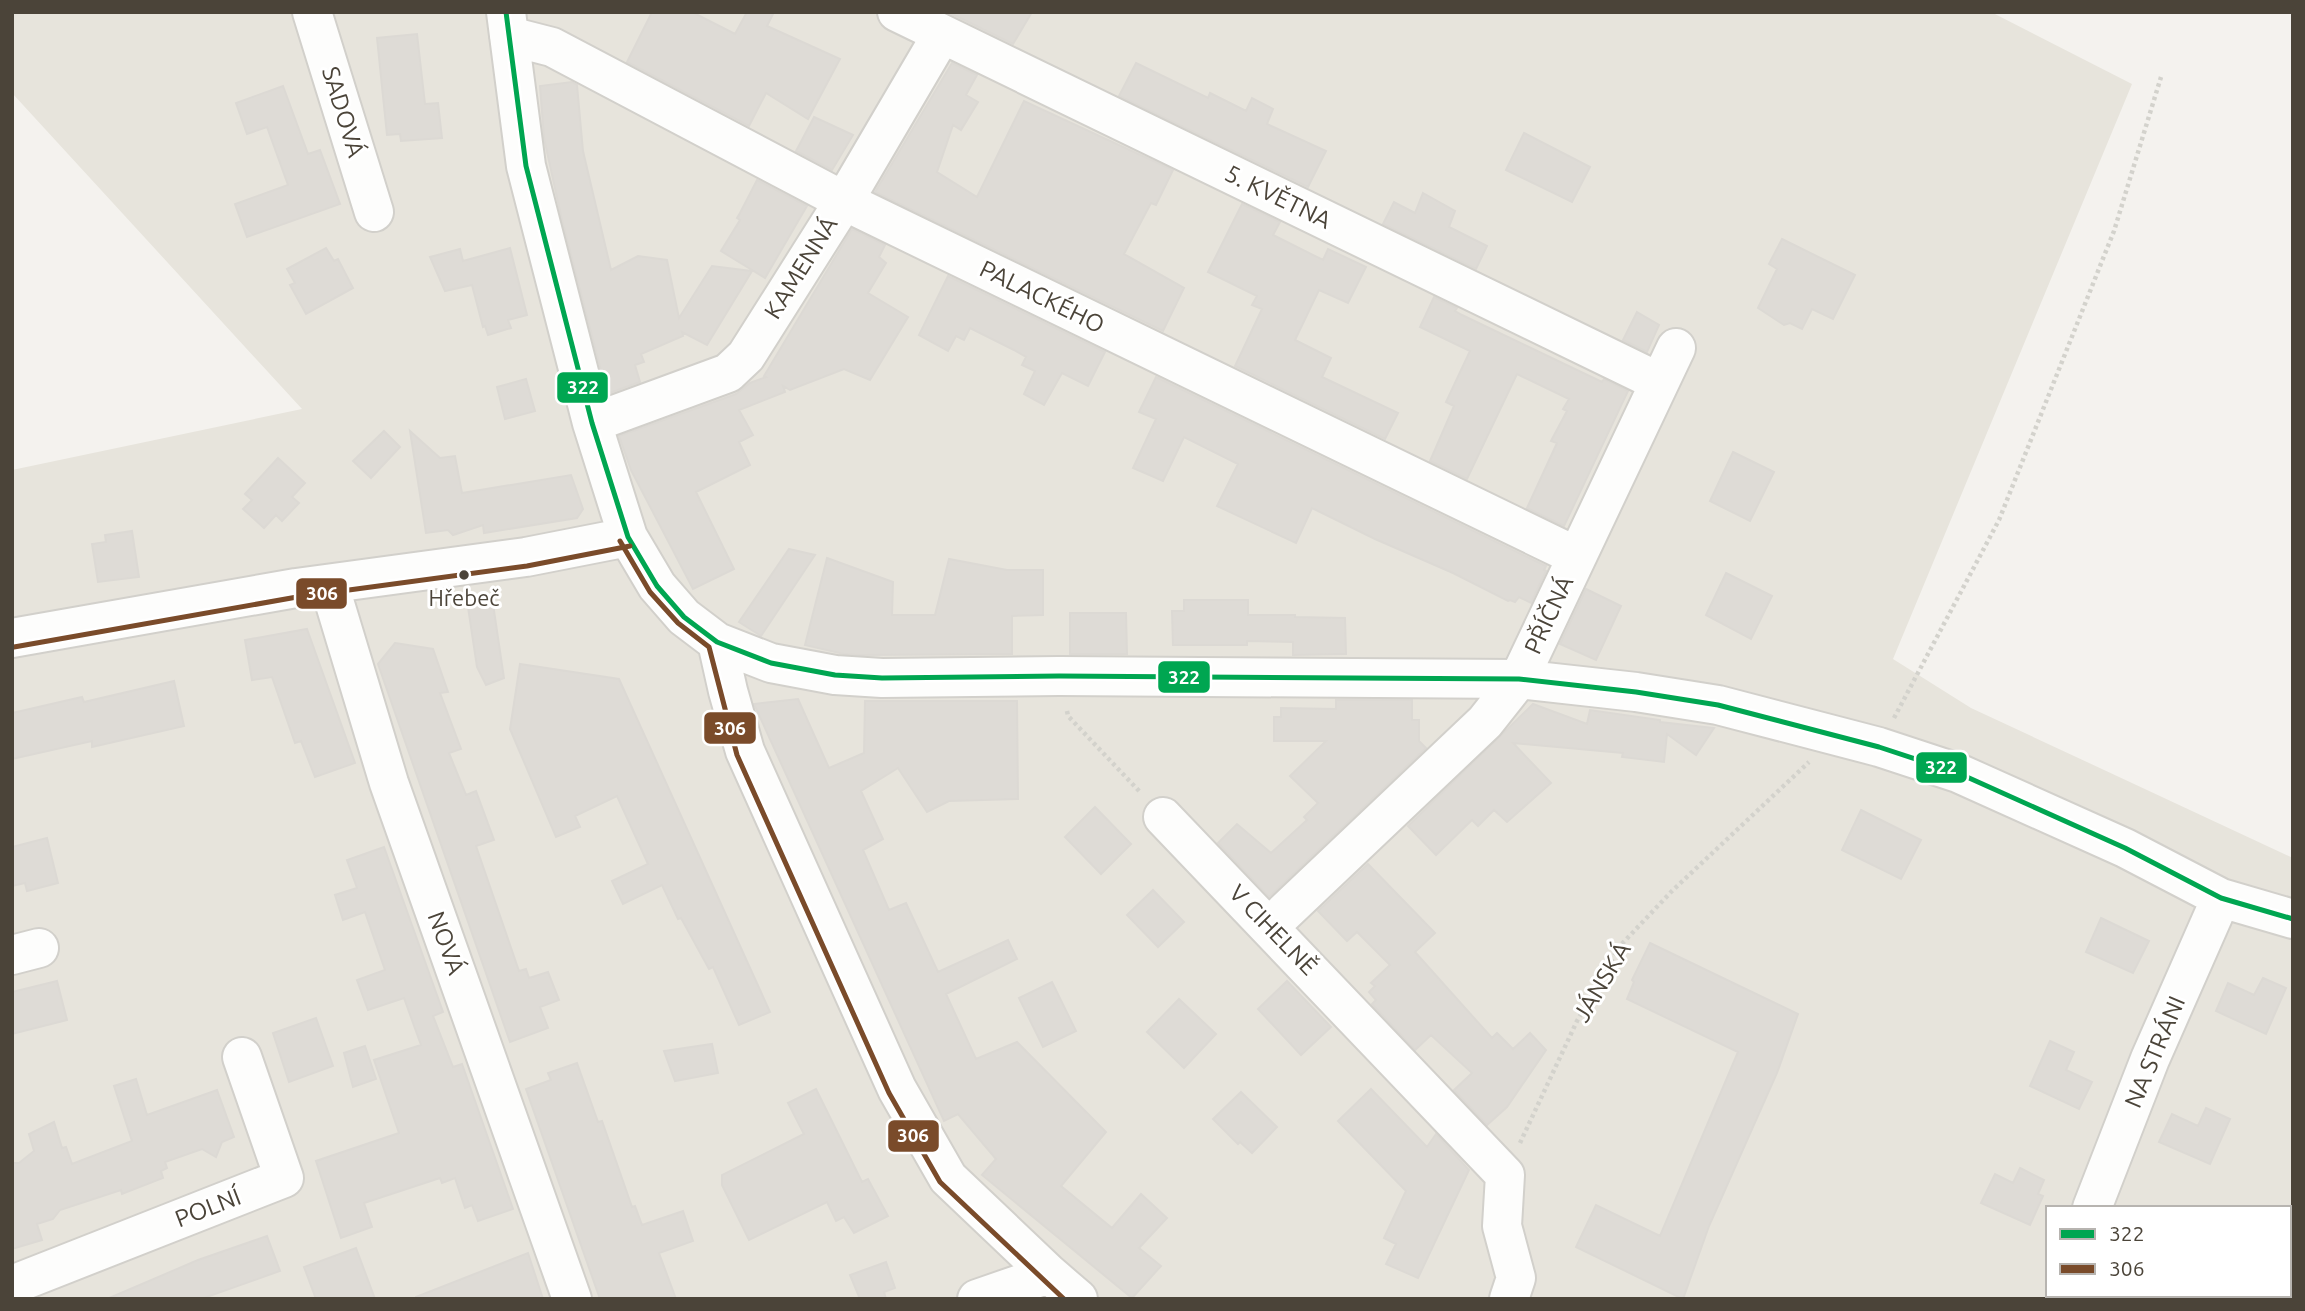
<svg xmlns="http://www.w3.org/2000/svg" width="2305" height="1311" viewBox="0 0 2305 1311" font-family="Ubuntu,sans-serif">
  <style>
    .residential { fill: #e7e4dc; fill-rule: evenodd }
    .building { fill: #dedbd6; stroke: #dcd9d4; stroke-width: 2 }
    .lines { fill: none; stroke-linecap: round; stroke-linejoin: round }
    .minor-casing { stroke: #d2d0cb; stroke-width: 42 }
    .path { stroke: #d3d2cc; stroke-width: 4.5; stroke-dasharray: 3.5 3.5; stroke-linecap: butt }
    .minor { stroke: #fdfdfc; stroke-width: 38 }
    .bus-1-casing { stroke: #fff; stroke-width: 10 }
    .bus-2-casing { stroke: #fff; stroke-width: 10 }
    .bus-1 { stroke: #00a651; stroke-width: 5 }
    .bus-2 { stroke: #7a4b2a; stroke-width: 5 }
    .bus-dot { fill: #4b4439; stroke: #fff; stroke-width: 2.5 }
    .labels { text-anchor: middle; stroke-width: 6; stroke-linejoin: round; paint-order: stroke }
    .bus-label { font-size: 22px; fill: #4b4439; stroke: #fff }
    .street-label { font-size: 24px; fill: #4b4439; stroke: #fff }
    .line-badge { stroke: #fff; stroke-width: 2.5 }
    .badge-label { font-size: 19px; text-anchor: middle; font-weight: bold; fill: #fff }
  </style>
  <rect width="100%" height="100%" fill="#f4f2ee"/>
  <path class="residential" d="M12,12H1991L2132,84L1893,659L1971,708L2293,858V1299H12V470L302,409L12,93ZM2048,1208H2289V1295H2048Z"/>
  <path class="building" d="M652,12H692L735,34L747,12H774L767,26L840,59L808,119L766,93L749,126L627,62Z
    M948,12H1032L1013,44Z
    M417,34L425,104L438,103L442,138L401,141L400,134L387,135L377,38Z
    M952,63L977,75L966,95L978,102L961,130L953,125L937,172L977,197L1024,101L1173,170L1156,205L1151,203L1124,254L1184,288L1163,331L875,192Z
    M1136,63L1208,98L1210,93L1246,111L1252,98L1273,109L1267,124L1326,151L1308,187L1119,96Z
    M572,82L577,85L583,151L611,270L638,256L667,260L679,318L712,266L752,271L707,345L682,332L683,336L641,354L644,362L635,365L640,382L607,394L561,216L544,138L540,86Z
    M283,86L308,154L320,150L340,204L247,237L235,204L288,185L267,127L247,134L236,103Z
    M814,117L853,135L832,170L796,151Z
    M1524,133L1590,167L1572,202L1506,170Z
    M757,180L807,206L765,278L721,251L740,220L737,218L740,213Z
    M1423,193L1455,211L1449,227L1487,246L1476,269L1383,224L1394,202L1415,213Z
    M1242,204L1280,222L1273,235L1323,260L1328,249L1366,267L1348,303L1319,290L1295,340L1331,358L1322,377L1398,413L1385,439L1235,366L1262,309L1252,305L1257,296L1208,272Z
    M852,229L885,245L879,257L886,263L868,293L908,317L870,380L844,369L790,390L783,386L785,392L739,410L753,435L739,442L750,465L696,492L734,569L693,589L631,470L619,436L736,394L750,383L766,377L764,376Z
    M1782,239L1855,275L1833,319L1812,309L1802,329L1790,323L1784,325L1758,308L1777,269L1769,264Z
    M326,248L334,261L338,259L353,288L306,314L290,285L295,283L287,269Z
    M510,248L527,315L508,320L511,328L488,335L485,326L483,327L472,285L445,291L430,257L460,249L463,261Z
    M948,276L1105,352L1088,386L1062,373L1044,405L1024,394L1035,371L1022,365L1026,357L1014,350L970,328L964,340L956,336L948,351L919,335Z
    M1434,297L1457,308L1455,311L1462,315L1602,382L1604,379L1628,391L1564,526L1527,508L1557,443L1551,441L1567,411L1563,409L1569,399L1517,374L1467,479L1430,461L1454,406L1446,402L1470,351L1420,327Z
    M1637,312L1659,325L1647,352L1623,340Z
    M1156,377L1546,566L1544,570L1546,571L1531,603L1519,597L1515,602L1510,600L1508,601L1453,573L1375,539L1312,508L1296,543L1217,506L1238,464L1184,437L1163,481L1133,468L1156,419L1139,412Z
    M526,379L535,411L505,419L497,387Z
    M384,431L400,447L371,478L353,461Z
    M410,431L440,458L455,456L462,493L571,475L583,509L577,518L484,533L483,525L453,535L448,530L426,533Z
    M1733,452L1774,472L1750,521L1710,501Z
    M278,458L305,483L292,497L299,503L282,521L276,515L264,528L243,509L252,500L245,494Z
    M132,531L139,577L98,582L92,544L106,542L105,535Z
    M789,549L815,555L761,636L739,622Z
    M827,558L893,582L892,615H935L949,559L1007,570H1043V615L1012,616V654L861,655L844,654L805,645Z
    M1726,573L1772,596L1751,639L1706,615Z
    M1586,589L1621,606L1596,660L1560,644Z
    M1184,600H1248V615H1295V617L1345,618L1346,654L1293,655V642L1247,641V645H1173L1172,611H1184Z
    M493,604L504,678L486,685L477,667L468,607Z
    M1070,613H1126L1127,654H1070Z
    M307,629L355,763L315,777L301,741L295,743L272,677L252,680L245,640Z
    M395,643L433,649L448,692L440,693L461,749L449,753L466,795L476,791L494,840L476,846L519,971L526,969L529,978L548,972L559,1000L540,1007L548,1028L510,1042L378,664Z
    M520,664L619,679L770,1012L739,1025L713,967L709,969L681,918L678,919L662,885L623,904L612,881L648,864L617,796L575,816L580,827L556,837L510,729Z
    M174,681L184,726L92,747V741L12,759V713L82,697L84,702Z
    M798,699L829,768L864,753L865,701H1017L1018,799L949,801L927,812L898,768L861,791L883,839L863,850L889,910L906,903L938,972L1008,940L1017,959L946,994L976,1059L1017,1042L1106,1132L1061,1186L1112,1228L1141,1194L1167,1218L1139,1248L1161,1266L1132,1298L982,1175L996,1159L958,1114L944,1121L754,704Z
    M1336,700H1412V720H1419V741L1426,748L1269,897L1218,843L1237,824L1271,853L1307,820L1304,817L1318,803L1290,776L1326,741H1274V717H1281V708L1336,709Z
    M1533,704L1587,724L1590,710L1660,720V722L1714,728L1696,755L1667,734L1664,762L1622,757L1623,753L1513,743L1551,783L1507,822L1494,810L1478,826L1472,820L1436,855L1408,826Z
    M1095,807L1131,844L1101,874L1065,837Z
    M1861,810L1921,840L1901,879L1842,850Z
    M47,838L58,883L27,891L25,883L12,886V847Z
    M384,847L443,1012L433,1016L453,1067L462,1064L513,1209L478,1221L472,1205L465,1208L455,1178L442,1183L440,1178L364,1203L372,1227L341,1238L316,1161L399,1133L374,1060L421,1045L404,998L368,1010L357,980L385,970L365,912L343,920L335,895L357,888L347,860Z
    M1368,864L1435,933L1415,952L1492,1038L1497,1033L1513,1049L1530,1033L1546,1050L1507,1107L1487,1125L1454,1090L1472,1073L1431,1035L1415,1050L1372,1004L1376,1000L1369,992L1375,986L1371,983L1390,965L1357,932L1347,941L1318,911Z
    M1153,890L1184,922L1158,947L1127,915Z
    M2101,918L2149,941L2133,973L2086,952Z
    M1650,943L1798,1014L1777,1073L1709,1226L1683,1299L1576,1247L1596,1205L1660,1236L1738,1052L1627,999L1634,982L1632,980Z
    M2263,978L2286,988L2266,1034L2216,1011L2228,983L2254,995Z
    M57,981L67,1020L12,1034V992Z
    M1287,981L1331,1027L1301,1055L1258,1009Z
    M1052,982L1076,1031L1043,1047L1019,998Z
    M1179,999L1216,1034L1184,1068L1147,1032Z
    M316,1018L333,1066L289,1082L273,1033Z
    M2050,1041L2074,1052L2066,1070L2092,1082L2079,1109L2030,1086Z
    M712,1044L718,1073L675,1081L664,1051Z
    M365,1046L376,1079L353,1087L344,1053Z
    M577,1063L598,1122L602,1121L632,1207L635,1206L642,1225L683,1211L693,1241L659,1253L676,1299H600L526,1089L551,1080L548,1073Z
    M136,1079L147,1115L217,1090L234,1137L222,1142L216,1157L202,1149L165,1162L167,1168L161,1171L163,1178L122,1194L121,1190L60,1210L53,1219L37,1224L42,1240L12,1249V1163H19L34,1151L29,1134L54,1122L62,1148L66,1147L72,1164L132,1141L114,1086Z
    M816,1089L862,1182L868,1179L888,1216L854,1233L844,1217L836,1221L827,1202L749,1240L722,1185V1175L804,1134L788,1103Z
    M1371,1089L1427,1147L1436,1134L1469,1170L1418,1278L1386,1264L1396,1244L1384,1238L1406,1191L1338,1121Z
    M1241,1092L1277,1127L1252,1153L1240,1142L1238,1144L1213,1119Z
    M2206,1108L2230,1119L2210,1164L2159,1142L2172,1114L2198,1126Z
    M2020,1168L2044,1180L2038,1194L2043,1196L2030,1225L1981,1203L1995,1174L2013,1183Z
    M267,1236L280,1271L201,1299H107L198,1260Z
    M356,1248L375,1299H316L304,1267Z
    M528,1253L543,1299H416V1297Z
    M886,1262L895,1288L884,1292L886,1299H860L850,1275Z"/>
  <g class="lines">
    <defs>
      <path id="minor" d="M312,12L374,212
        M506,12L526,166L592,423L628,537L657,586L684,617L717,642L771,663L835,675L882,678L1059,676L1519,679L1636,692L1718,705L1879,747L1958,773L2125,848L2221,898L2293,919
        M897,12L1659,382
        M509,36L552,47L844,201L1576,556
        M592,423L728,373L746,356L844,201L942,34
        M329,584L389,783L572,1299
        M12,638L296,588L526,557L628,537
        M717,642L728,691L745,751L897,1089L948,1178L1049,1274L1078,1299
        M1163,817L1505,1175L1502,1226L1516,1278L1509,1299
        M1270,926L1485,722L1519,679L1676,348
        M12,955L39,948
        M2092,1208L2150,1059L2221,898
        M12,1285L284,1178L242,1057
        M977,1299L1049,1274"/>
    </defs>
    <use href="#minor" class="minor-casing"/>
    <path class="path" d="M1067,711L1068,716L1140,792
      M1894,718L1999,520L2114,231L2161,77
      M1520,1143L1577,1021L1619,947L1672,891L1809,762"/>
    <use href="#minor" class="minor"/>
    <defs>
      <path id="bus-1" d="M506,12L526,166L592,423L628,537L657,586L684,617L717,642L771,663L835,675L882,678L1059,676L1519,679L1636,692L1718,705L1879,747L1958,773L2125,848L2221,898L2293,919"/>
      <path id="bus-2" d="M620,541L650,592L678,623L709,647L737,755L889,1093L940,1182L1064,1299
        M14,647L297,597L527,566L630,546"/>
    </defs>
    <use href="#bus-1" class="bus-1-casing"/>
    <use href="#bus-2" class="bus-2-casing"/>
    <use href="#bus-1" class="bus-1"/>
    <use href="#bus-2" class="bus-2"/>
  </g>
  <circle class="bus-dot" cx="464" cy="575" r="6"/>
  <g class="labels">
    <g class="bus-label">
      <text x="464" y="606">Hřebeč</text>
    </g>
    <g class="street-label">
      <text transform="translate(343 112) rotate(73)" y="8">SADOVÁ</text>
      <text transform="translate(1278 197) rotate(26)" y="8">5. KVĚTNA</text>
      <text transform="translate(801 268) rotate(-58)" y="8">KAMENNÁ</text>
      <text transform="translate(1042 297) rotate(26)" y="8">PALACKÉHO</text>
      <text transform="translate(1549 615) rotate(-65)" y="8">PŘÍČNÁ</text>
      <text transform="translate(1273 930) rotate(46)" y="8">V CIHELNĚ</text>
      <text transform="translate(446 943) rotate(70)" y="8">NOVÁ</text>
      <text transform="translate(1602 982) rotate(-59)" y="8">JÁNSKÁ</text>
      <text transform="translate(2155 1052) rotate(-67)" y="8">NA STRÁNI</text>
      <text transform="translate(208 1208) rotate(-21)" y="8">POLNÍ</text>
    </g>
  </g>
  <g class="line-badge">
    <rect x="556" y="371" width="53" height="33" rx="7" fill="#00a651"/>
    <rect x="295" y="577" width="53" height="33" rx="7" fill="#7a4b2a"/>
    <rect x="1157" y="660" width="54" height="34" rx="7" fill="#00a651"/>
    <rect x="703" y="711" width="54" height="34" rx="7" fill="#7a4b2a"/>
    <rect x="1915" y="751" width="53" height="33" rx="7" fill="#00a651"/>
    <rect x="887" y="1119" width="53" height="34" rx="7" fill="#7a4b2a"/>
  </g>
  <g class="badge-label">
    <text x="583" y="394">322</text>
    <text x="322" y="600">306</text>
    <text x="1184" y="684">322</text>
    <text x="730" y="735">306</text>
    <text x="1941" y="774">322</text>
    <text x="913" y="1142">306</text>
  </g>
  <rect width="2305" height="1311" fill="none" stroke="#4b4439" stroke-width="28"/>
  <rect x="2046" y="1206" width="245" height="91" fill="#ffffff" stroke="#b7b4b0" stroke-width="2"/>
  <rect x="2060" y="1229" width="35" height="10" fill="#00a651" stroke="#b7b4b0" stroke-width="2"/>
  <text x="2109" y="1241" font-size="21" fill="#4b4439">322</text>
  <rect x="2060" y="1264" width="35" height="10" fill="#7a4b2a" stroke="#b7b4b0" stroke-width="2"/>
  <text x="2109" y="1276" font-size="21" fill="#4b4439">306</text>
</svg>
